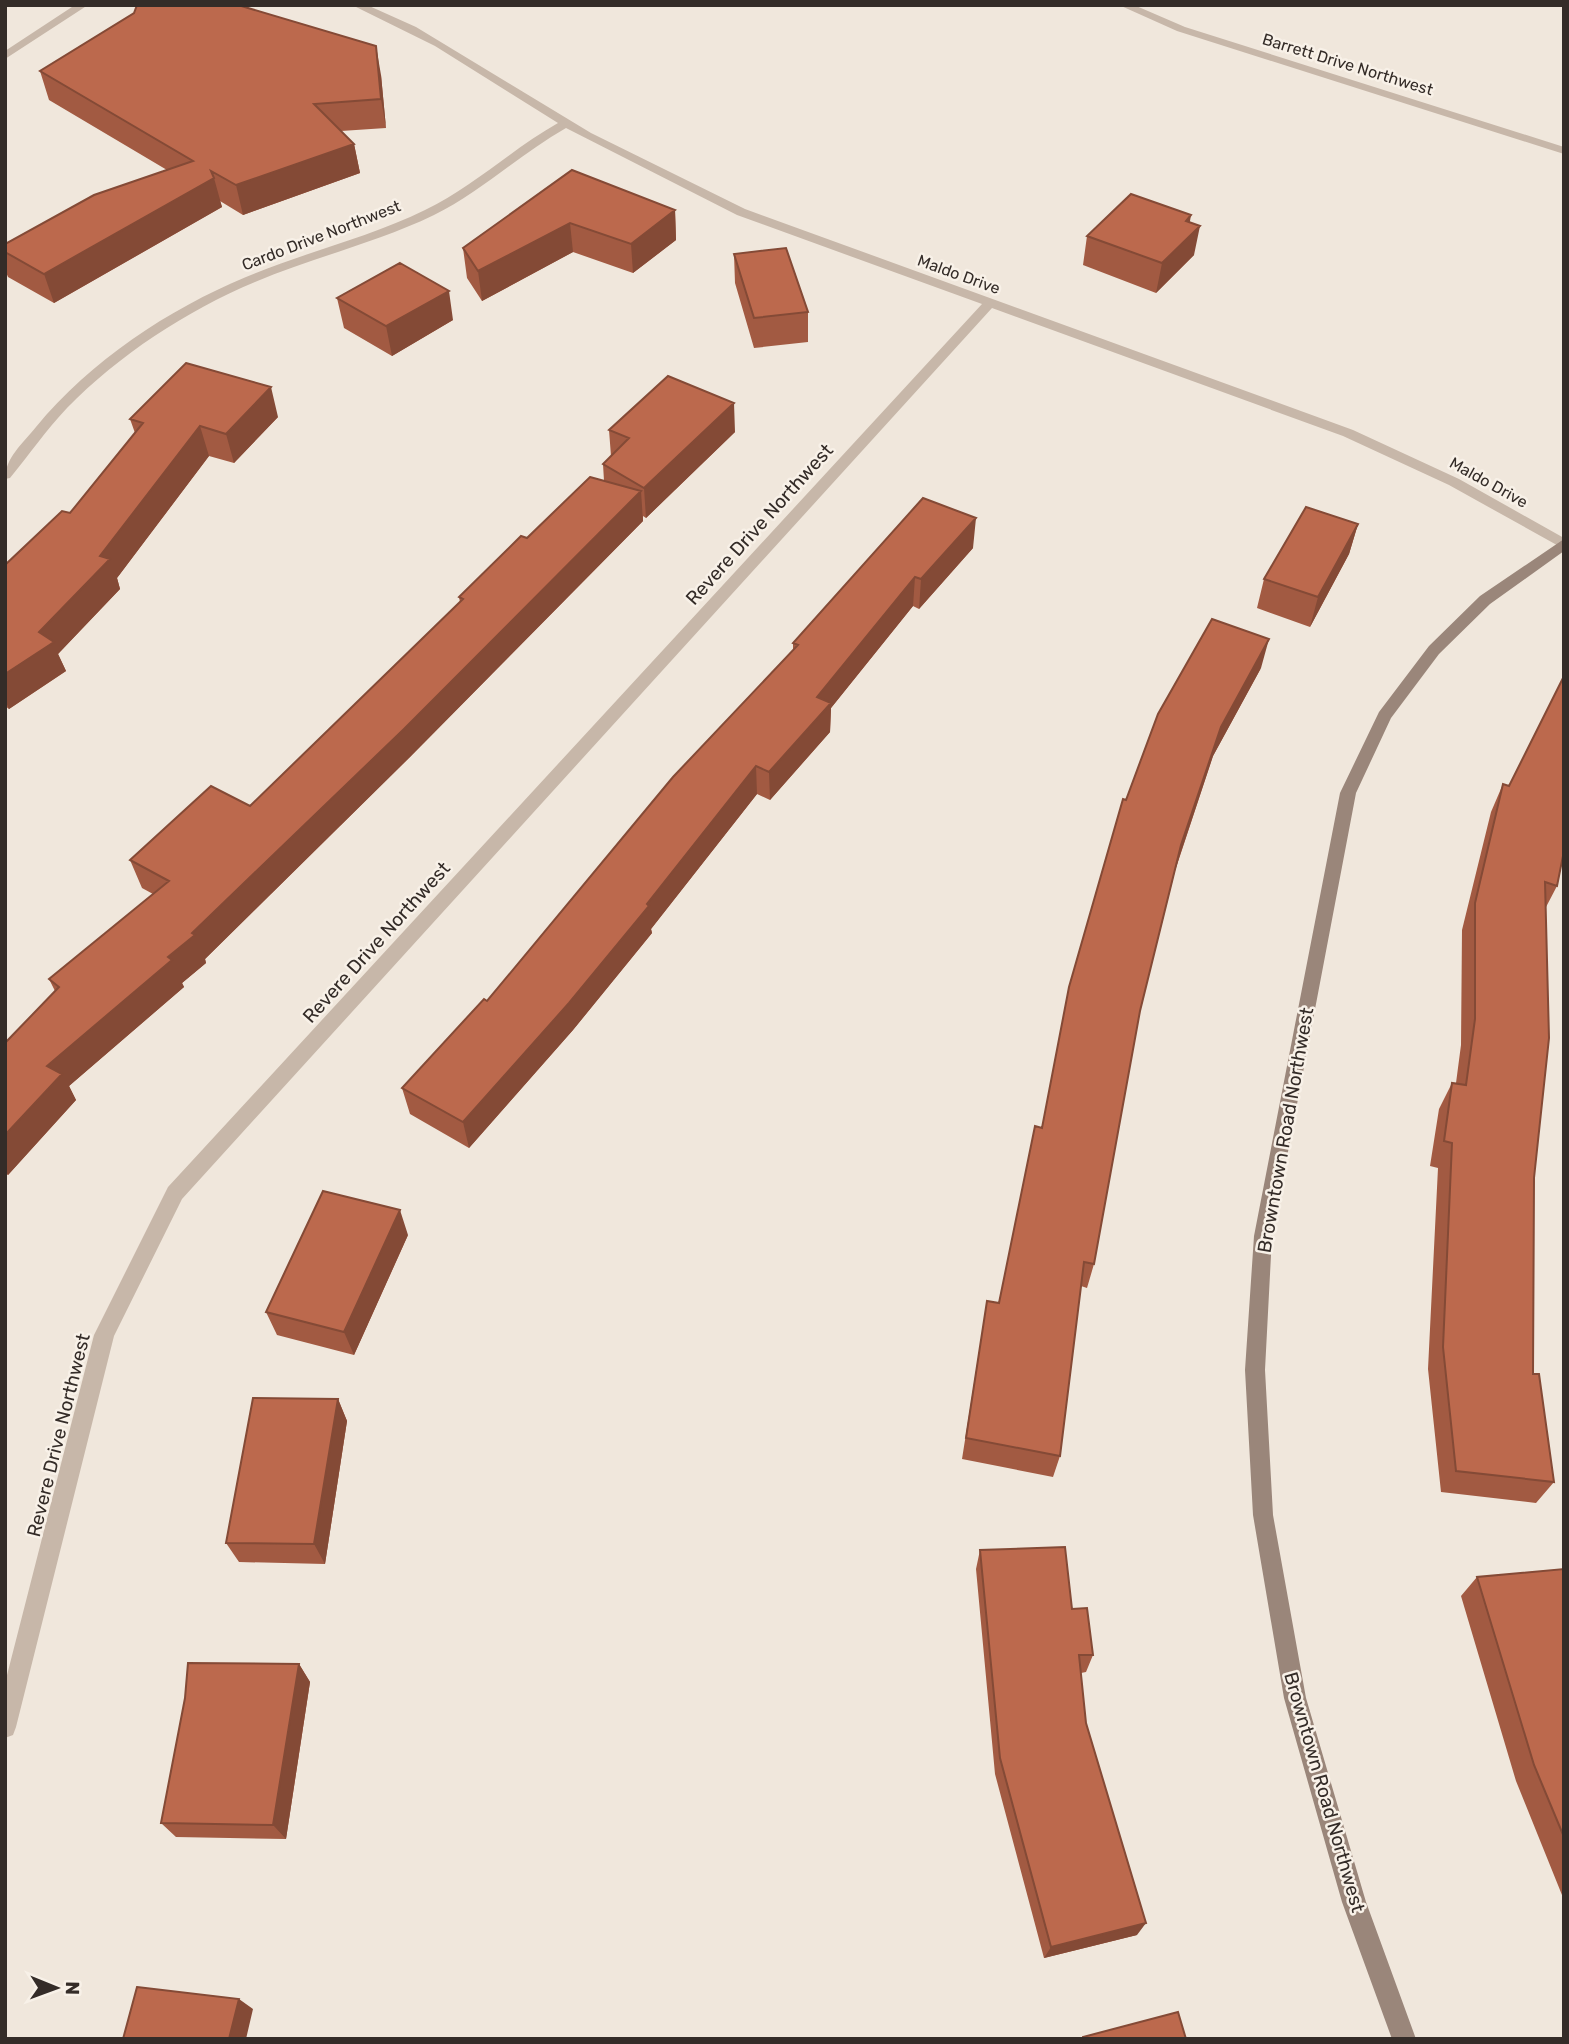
<svg xmlns="http://www.w3.org/2000/svg" width="1569" height="2044" viewBox="0 0 1569 2044" font-family="Rubik,sans-serif">
  <style>
    .lines { fill: none; stroke-linecap: round; stroke-linejoin: round }
    .street { fill: #c7b7a9; fill-rule: evenodd }
    .secondary { fill: #9a867a; fill-rule: evenodd }
    .wall { fill: #a25a42 }
    .shaded-wall { fill: #844a36 }
    .building { fill: #bc694d; stroke: #844a36; stroke-width: 2 }
    .labels { text-anchor: middle; stroke-width: 5; stroke-linejoin: round; paint-order: stroke }
    .far-street-label { font-size: 16px; fill: #342c28; stroke: #f8f1e8 }
    .street-label { font-size: 19px; fill: #342c28; stroke: #f8f1e8 }
  </style>
  <rect width="100%" height="100%" fill="#f0e7dc"/>
  <g class="lines">
    <path class="street" d="M75,5H88L5,59V51Z
      M352,5H367L416,27L591,133L745,209L1353,430L1459,479L1564,538V549L1449,485L1343,436L992,308L182,1199L114,1336L16,1727L13,1735L5,1738V1683L94,1335L168,1187L982,304L737,215L566,128C520,154 481,192 434,215C376,243 314,257 255,282C186,311 119,355 67,408C46,430 29,455 10,478L5,479C5,458 23,443 36,427C90,361 169,309 246,277C305,252 368,238 425,210C473,187 512,149 558,123L435,46Z
      M1119,5H1134L1185,27L1564,147V154L1177,31Z"/>
    <path class="secondary" d="M1564,539V551L1490,604L1439,654L1391,718L1356,793L1272,1236L1265,1370L1273,1515L1306,1698L1366,1902L1416,2039H1392L1342,1902L1284,1698L1253,1515L1245,1370L1254,1236L1340,793L1379,712L1429,646L1480,596Z"/>
  </g>
  <path class="wall" d="M40,71L381,75L386,128L341,131L354,144L360,173L243,215L220,201L222,207L54,303L8,277L5,270V244L167,170L49,100Z
    M572,170L675,210L676,240L633,273L573,252L482,301L467,278L463,248Z
    M1190,222L1194,255L1156,293L1083,265L1087,236Z
    M734,254L808,312V342L754,348L735,283Z
    M337,298L453,320L392,356L344,328Z
    M278,417L234,463L209,456L117,578L120,589L58,654L66,671L9,709L5,706V565L70,513L135,433L130,419Z
    M609,430L735,432L646,518L643,516V521L410,757L205,959L206,963L182,983L184,987L69,1086L76,1100L8,1175L5,1173V1043L55,991L49,979L153,894L142,888L130,860L250,806L460,602L459,597L527,538L604,481L603,464L611,456Z
    M923,498L973,548L919,609L913,606L831,708L830,732L770,800L757,794L651,929L652,933L573,1030L469,1148L410,1114L402,1088L487,1001L793,650V643Z
    M1358,524L1349,554L1310,627L1257,608L1264,579Z
    M1261,668L1213,756L1175,871L1140,1011L1094,1264L1087,1288L1081,1286L1060,1456L1053,1477L962,1459L987,1301L999,1303L1126,800Z
    M1503,784L1509,786L1557,886L1545,909L1534,1178L1533,1374L1554,1482L1536,1503L1441,1492L1428,1369L1438,1168L1430,1166L1439,1109L1452,1083H1456L1461,1045L1462,930L1491,812Z
    M408,1235L354,1355L277,1335L266,1312Z
    M338,1399L347,1421L325,1564L239,1562L226,1543Z
    M980,1550L1072,1609L1093,1655L1086,1672L1081,1673L1086,1723L1137,1935L1044,1958L995,1774L976,1569Z
    M1564,1569V1900L1516,1781L1461,1596L1477,1577Z
    M299,1664L310,1682L286,1839L176,1837L161,1823Z"/>
  <path class="shaded-wall" d="M376,46L381,75L386,128L381,99Z
    M354,144L360,173L243,215L236,185Z
    M214,178L222,207L54,303L44,274Z
    M675,210L676,240L633,273L631,244Z
    M1191,215L1187,239L1200,226L1194,255L1156,293L1162,263L1186,221Z
    M570,223L573,252L482,301L478,271Z
    M449,291L453,320L392,356L386,326Z
    M271,387L278,417L234,463L226,434Z
    M734,403L735,432L646,518L644,488Z
    M200,426L209,456L117,578L120,589L58,654L66,671L9,709L5,700V674L100,556Z
    M641,491L643,521L410,757L205,959L206,963L182,983L184,987L69,1086L76,1100L8,1175L5,1170V1135L47,1066L168,957L192,933Z
    M976,518L973,548L919,609L921,579Z
    M1358,524L1349,554L1310,627L1318,597Z
    M915,577L913,606L831,708L830,732L770,800L769,772L817,697Z
    M1269,639L1261,668L1213,756L1174,873L1181,845L1221,727Z
    M756,766L757,794L651,929L652,933L573,1030L469,1148L463,1122L647,904Z
    M400,1210L408,1235L354,1355L344,1332Z
    M338,1399L347,1421L325,1564L314,1544Z
    M299,1664L310,1682L286,1839L273,1825Z
    M1146,1923L1137,1935L1044,1958L1051,1947Z
    M239,1999L253,2009L246,2039H229Z"/>
  <path class="building" d="M137,5H238L376,46L381,99L314,104L354,144L236,185L211,171L214,178L44,274L5,252V244L94,195L193,161L40,71L134,13Z
    M572,170L675,210L631,244L570,223L478,271L463,248Z
    M1131,194L1191,215L1186,221L1200,226L1162,263L1087,236Z
    M786,248L808,312L754,318L734,254Z
    M400,263L449,291L386,326L337,298Z
    M186,363L271,387L226,434L200,426L100,556L110,559L39,632L54,642L5,674V565L62,511L70,513L143,423L130,419Z
    M668,376L734,403L644,488L603,464L629,438L609,430Z
    M590,477L641,491L404,729L192,933L195,935L168,957L172,960L47,1066L62,1074L5,1135V1043L59,987L49,979L169,881L130,860L211,786L250,806L463,599L459,597L521,536L527,538Z
    M923,498L976,518L921,579L915,577L817,697L831,703L769,772L756,766L647,904L649,906L569,1003L463,1122L402,1088L484,999L487,1001L673,777L798,645L793,643Z
    M1306,507L1358,524L1318,597L1264,579Z
    M1212,619L1269,639L1221,727L1181,845L1140,1011L1094,1264L1084,1262L1060,1456L966,1438L987,1301L999,1303L1035,1126L1042,1128L1069,987L1123,799L1126,800L1158,714Z
    M1564,676V851L1557,886L1545,882L1549,1038L1534,1178L1533,1374H1539L1554,1482L1456,1471L1443,1347L1452,1143L1444,1141L1452,1083L1466,1085L1475,1019V903L1503,784L1509,786Z
    M323,1191L400,1210L344,1332L266,1312Z
    M253,1398L338,1399L314,1544L226,1543Z
    M1065,1547L1072,1609L1087,1608L1093,1655H1079L1086,1723L1146,1923L1051,1947L1000,1758L980,1550Z
    M1564,1569V1837L1534,1765L1477,1577Z
    M188,1663L299,1664L273,1825L161,1823L185,1698Z
    M137,1987L239,1999L229,2039H123Z
    M1178,2012L1186,2039H1083V2037Z"/>
  <g class="labels">
    <g class="far-street-label">
      <text transform="translate(1348 64) rotate(17)" y="6">Barrett Drive Northwest</text>
      <text transform="translate(321 235) rotate(-21)" y="6">Cardo Drive Northwest</text>
      <text transform="translate(959 274) rotate(20)" y="6">Maldo Drive</text>
      <text transform="translate(1489 482) rotate(29)" y="6">Maldo Drive</text>
    </g>
    <g class="street-label">
      <text transform="translate(759 524) rotate(-48)" y="7">Revere Drive Northwest</text>
      <text transform="translate(376 942) rotate(-48)" y="7">Revere Drive Northwest</text>
      <text transform="translate(1285 1130) rotate(-80)" y="7">Browntown Road Northwest</text>
      <text transform="translate(58 1435) rotate(-76)" y="7">Revere Drive Northwest</text>
      <text transform="translate(1325 1792) rotate(74)" y="7">Browntown Road Northwest</text>
    </g>
  </g>
  <rect width="1569" height="2044" fill="none" stroke="#342c28" stroke-width="14"/>
  <g transform="translate(56 1988) rotate(91)" stroke="#f8f1e8" stroke-width="5" paint-order="stroke">
  <path d="M0-5L12 26L0 18L-12 26Z" fill="#342c28"/>
  <text y="-10" font-size="19" font-weight="bold" text-anchor="middle" fill="#342c28">N</text>
  </g>
</svg>
